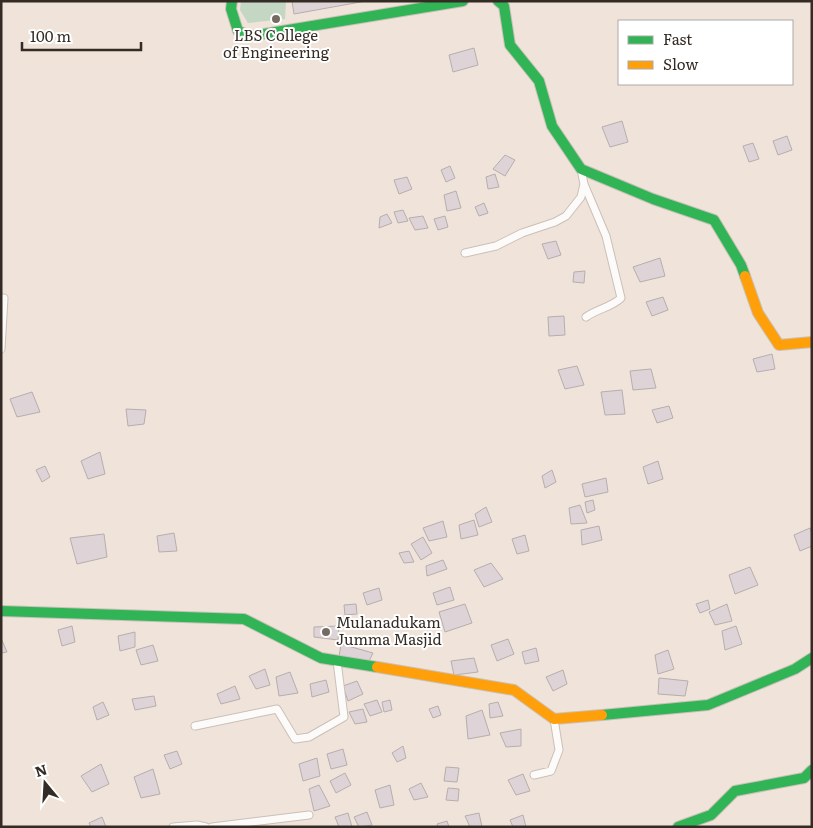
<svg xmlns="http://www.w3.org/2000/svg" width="813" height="828" viewBox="0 0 813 828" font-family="Literata,serif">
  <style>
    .green { fill: #c3d7c2 }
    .building { fill: #ded4d8; stroke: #b6aeae }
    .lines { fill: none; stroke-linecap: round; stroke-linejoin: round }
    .street-casing { stroke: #c9c0b8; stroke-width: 9 }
    .fast-casing { stroke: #c9c0b8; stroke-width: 12 }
    .slow-casing { stroke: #c9c0b8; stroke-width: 12 }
    .street { stroke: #fdfbf9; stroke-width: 7 }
    .fast { stroke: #30b455; stroke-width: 10 }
    .slow { stroke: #ff9f0a; stroke-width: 10 }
    .poi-dot { fill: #756b63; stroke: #fff; stroke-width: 2 }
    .labels { text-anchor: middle; stroke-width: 4; stroke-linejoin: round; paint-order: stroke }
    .poi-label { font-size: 15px; fill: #332b24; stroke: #fff }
  </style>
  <rect width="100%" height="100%" fill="#f0e3d9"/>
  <path class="green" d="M241,1H286L285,19L248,23L240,10Z"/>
  <path class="building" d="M292,1H366L294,14Z
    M474,48L478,65L453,72L449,55Z
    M622,121L628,142L610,147L602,127Z
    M787,136L792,150L778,155L773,141Z
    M753,143L759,159L749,162L743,146Z
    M505,155L515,160L505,176L493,169Z
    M450,166L455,178L446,182L441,170Z
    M495,174L499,187L488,189L486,177Z
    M407,177L412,189L399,194L394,180Z
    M456,191L461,208L447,211L444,195Z
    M484,203L488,213L479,216L475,207Z
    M403,210L408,221L398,223L394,212Z
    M387,214L392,223L379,228L380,217Z
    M423,216L428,228L415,230L409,218Z
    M445,216L448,227L438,230L434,219Z
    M556,241L561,255L548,259L542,244Z
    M660,258L665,276L640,282L633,267Z
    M585,271L584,283L573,282L574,272Z
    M663,297L668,310L652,316L646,302Z
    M564,316L565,335L549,336L548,317Z
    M772,354L775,369L757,372L753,359Z
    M577,366L584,385L565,389L558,370Z
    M651,369L656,388L633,390L630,371Z
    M622,390L625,414L605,415L601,392Z
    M32,392L40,412L17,417L10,399Z
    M669,406L673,418L657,423L652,410Z
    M126,409L146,410L144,424L128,426Z
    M100,452L105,474L88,479L81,461Z
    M658,461L663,479L648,484L643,467Z
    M45,466L50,477L42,482L36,470Z
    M552,470L556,482L545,488L542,476Z
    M606,478L608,492L585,497L582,484Z
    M593,500L595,510L587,513L585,502Z
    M580,505L587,523L571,524L569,508Z
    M486,507L492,522L479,527L475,514Z
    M474,520L478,535L461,539L459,525Z
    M443,521L447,537L429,541L423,528Z
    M599,526L602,540L582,545L581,530Z
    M810,528L812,533V546L800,551L794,535Z
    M174,533L177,551L159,552L157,536Z
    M104,534L107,557L77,564L70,538Z
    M525,535L529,551L517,554L512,539Z
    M423,537L432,553L421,560L411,544Z
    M409,551L414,562L404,563L399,553Z
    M443,560L447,569L427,576L426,566Z
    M491,563L503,579L484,587L474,570Z
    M750,567L758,585L735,594L729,575Z
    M450,587L454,600L437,605L433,593Z
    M379,588L382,600L367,605L363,593Z
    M708,600L710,609L700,613L696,604Z
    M356,604L357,614L345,615L344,605Z
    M465,604L472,623L445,632L439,612Z
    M727,604L732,621L715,625L709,612Z
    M72,626L75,642L62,646L58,630Z
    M339,626L338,640L314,637V627Z
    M736,626L742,644L725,650L722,631Z
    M135,632V647L120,651L118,636Z
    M1,638L7,652L1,653Z
    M508,639L514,654L497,661L491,645Z
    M341,644L373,653L368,663L339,657Z
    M153,645L158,661L141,665L136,650Z
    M536,648L539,661L525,664L522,652Z
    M668,650L674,669L658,674L655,655Z
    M474,658L478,672L454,675L451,661Z
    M265,669L270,685L256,689L249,676Z
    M563,670L567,684L553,691L546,677Z
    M290,672L298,693L279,696L276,677Z
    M659,678L688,681L685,696L658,694Z
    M326,680L329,692L312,697L310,684Z
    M357,681L363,694L348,701L343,686Z
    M235,686L240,699L221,704L217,694Z
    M154,696L156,706L135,710L132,699Z
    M377,700L382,712L370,716L364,704Z
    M390,700L392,710L384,712L382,702Z
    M103,702L109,715L97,720L93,707Z
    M498,702L503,716L490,718L489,704Z
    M438,706L441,715L433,718L429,709Z
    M363,709L367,722L355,724L349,712Z
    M482,710L490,735L468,739L466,716Z
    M521,729V746L506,747L500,733Z
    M403,746L406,758L397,762L392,753Z
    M343,749L347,765L331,769L327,754Z
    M177,751L182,764L170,769L164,755Z
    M317,758L320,776L303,781L299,764Z
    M101,764L109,784L92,792L81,776Z
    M446,767L459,768L457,782L444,781Z
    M153,769L160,794L141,798L134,777Z
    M345,773L351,785L336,793L330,781Z
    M523,774L530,791L516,795L508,780Z
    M421,783L428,797L414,800L409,789Z
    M319,785L330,806L314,811L309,789Z
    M390,785L394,805L380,808L375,790Z
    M448,788L459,789L458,801L446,800Z
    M367,812L372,825L359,827L354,817Z
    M348,813L352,827H339L335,817Z
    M479,813L482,827H470L465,816Z
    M523,815L526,827H513L510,820Z
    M102,817L106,827H91L89,823Z
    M447,821L449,827H438L437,824Z"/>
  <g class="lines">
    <defs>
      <path id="street" d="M584,184L606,236L621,298C612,307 597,309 586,317
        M465,253L496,246L522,233L555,222L566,216L581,197L584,184L581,169
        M1,349L4,298
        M195,726L277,709L295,739L309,737L344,717L337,661
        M534,775L551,771L559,750L554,719
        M173,827L197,825L206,827
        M212,827L309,815"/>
      <path id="fast" d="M232,1L231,9L238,31L251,36L463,1
        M498,1L504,6L510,45L539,81L552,126L581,169L653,199L714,220L741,265L745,276
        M1,611L244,619L321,658L377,667
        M602,715L708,705L795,669L812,658
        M678,827L711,815L735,791L804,778L812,770"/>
      <path id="slow" d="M745,276L758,313L779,345L812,342
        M377,667L514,690L554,719L602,715"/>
    </defs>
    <use href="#street" class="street-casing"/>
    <use href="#fast" class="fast-casing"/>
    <use href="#slow" class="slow-casing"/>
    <use href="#street" class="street"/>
    <use href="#fast" class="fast"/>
    <use href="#slow" class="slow"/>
  </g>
  <g class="poi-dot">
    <circle cx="276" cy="19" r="5"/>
    <circle cx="326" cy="632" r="5"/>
  </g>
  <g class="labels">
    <g class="poi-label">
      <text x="276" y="41">LBS College<tspan x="276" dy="17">of Engineering</tspan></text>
      <text x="336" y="628" text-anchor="start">Mulanadukam<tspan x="336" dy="17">Jumma Masjid</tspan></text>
    </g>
  </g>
  <rect width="813" height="828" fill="none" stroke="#332b24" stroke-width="5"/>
  <rect x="618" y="20" width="175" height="65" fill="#ffffff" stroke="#adaaa7"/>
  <rect x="628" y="36" width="25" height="8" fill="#30b455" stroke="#adaaa7"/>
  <text x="663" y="45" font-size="15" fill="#332b24">Fast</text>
  <rect x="628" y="61" width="25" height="8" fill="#ff9f0a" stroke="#adaaa7"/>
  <text x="663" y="70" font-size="15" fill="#332b24">Slow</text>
  <g transform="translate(45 783) rotate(342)" stroke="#ffffff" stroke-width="4" paint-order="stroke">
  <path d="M0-4L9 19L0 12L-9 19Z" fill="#332b24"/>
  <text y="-8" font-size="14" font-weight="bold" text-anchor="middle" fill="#332b24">N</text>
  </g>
  <path d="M22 42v8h119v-8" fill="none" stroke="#332b24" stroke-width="2.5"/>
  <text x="30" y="42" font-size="15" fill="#332b24" stroke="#ffffff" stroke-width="4" paint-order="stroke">100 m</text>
</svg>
